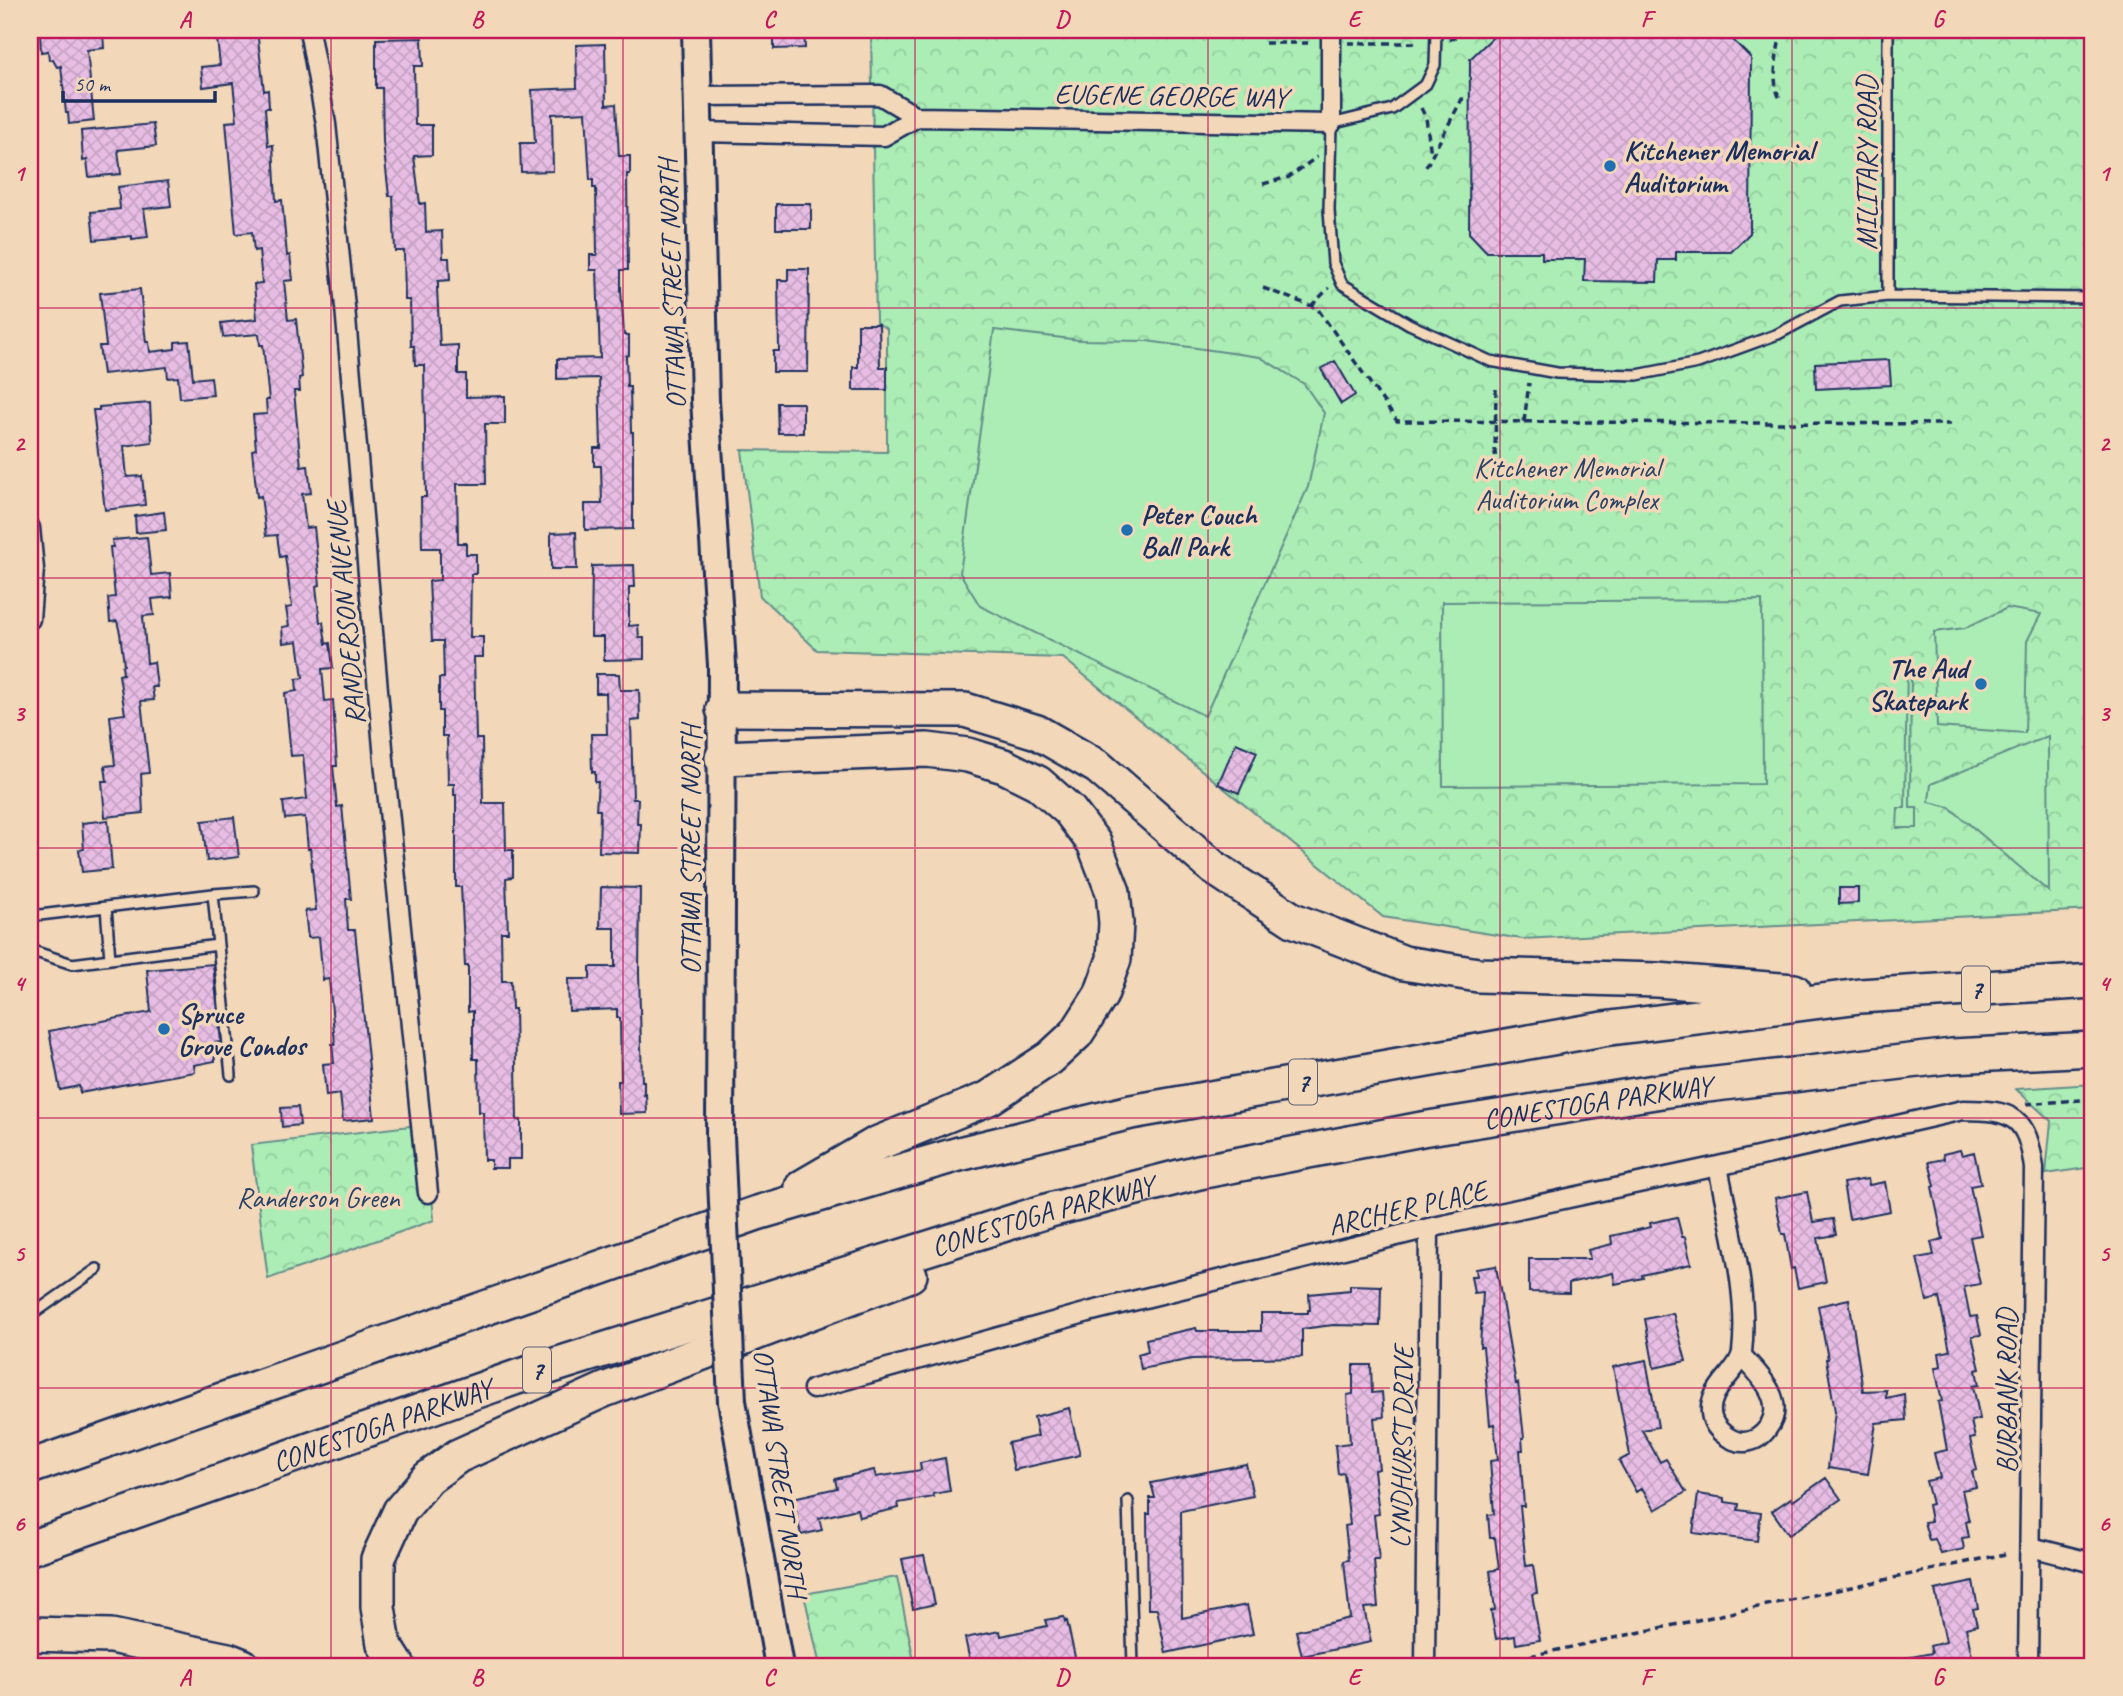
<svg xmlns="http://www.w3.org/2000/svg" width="2123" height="1696" viewBox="0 0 2123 1696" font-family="Caveat,sans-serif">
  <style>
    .park { fill: url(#park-crowns); stroke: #638e8a; stroke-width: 2 }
    .pitch { fill: #abedb5; stroke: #638e8a; stroke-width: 2 }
    .building { fill: url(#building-cross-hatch); stroke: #1b2f5e; stroke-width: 2 }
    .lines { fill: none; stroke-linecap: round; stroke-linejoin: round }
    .lane-casing { stroke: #1b2f5e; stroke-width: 14 }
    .street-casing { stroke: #1b2f5e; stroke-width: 23 }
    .secondary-casing { stroke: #1b2f5e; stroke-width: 32 }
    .highway-casing { stroke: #1b2f5e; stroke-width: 38 }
    .path { stroke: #1b2f5e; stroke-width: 3.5; stroke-dasharray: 7 5; stroke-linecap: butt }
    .lane { stroke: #f2d7b9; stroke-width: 9 }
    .street { stroke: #f2d7b9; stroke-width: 18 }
    .secondary { stroke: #f2d7b9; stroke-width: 26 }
    .highway { stroke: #f2d7b9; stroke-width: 33 }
    .secondary-bridge-casing { stroke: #1b2f5e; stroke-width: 32; stroke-linecap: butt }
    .secondary-bridge { stroke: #f2d7b9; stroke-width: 26 }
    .grid { fill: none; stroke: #c2185b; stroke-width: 2; stroke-opacity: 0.55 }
    .poi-dot { fill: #1f6fb2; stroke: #f2d7b9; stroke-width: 2.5 }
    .labels { text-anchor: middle; stroke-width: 7; stroke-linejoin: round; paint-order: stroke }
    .shield { fill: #f2d7b9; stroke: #5c6179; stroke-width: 2 }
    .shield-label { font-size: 26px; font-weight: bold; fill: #1b2f5e }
    .street-label { font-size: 28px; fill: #1b2f5e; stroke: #f2d7b9 }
    .poi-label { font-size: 28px; font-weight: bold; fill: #1b2f5e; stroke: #f2d7b9; text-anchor: start }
    .park-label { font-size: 28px; fill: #294267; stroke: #f2d7b9 }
    .neatline { fill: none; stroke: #c2185b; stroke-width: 2.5 }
    .grid-label { font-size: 23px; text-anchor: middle; font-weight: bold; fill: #c2185b }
  </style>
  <defs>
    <pattern id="park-crowns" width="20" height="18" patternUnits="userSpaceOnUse" patternTransform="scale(1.75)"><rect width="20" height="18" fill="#abedb5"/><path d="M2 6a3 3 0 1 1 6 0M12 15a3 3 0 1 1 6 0" fill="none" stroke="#93cc9e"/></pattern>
    <pattern id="building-cross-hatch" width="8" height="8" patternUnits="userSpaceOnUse" patternTransform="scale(1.75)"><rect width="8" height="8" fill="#e8bde3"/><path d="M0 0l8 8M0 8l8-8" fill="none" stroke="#c6a3c5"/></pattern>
  </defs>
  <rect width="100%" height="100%" fill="#f2d7b9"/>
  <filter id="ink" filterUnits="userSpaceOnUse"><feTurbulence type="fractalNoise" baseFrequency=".0143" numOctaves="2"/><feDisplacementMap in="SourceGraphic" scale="14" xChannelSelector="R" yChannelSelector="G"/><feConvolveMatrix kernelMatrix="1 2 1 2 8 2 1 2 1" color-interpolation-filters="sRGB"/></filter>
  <g filter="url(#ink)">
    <path class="park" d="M871,30H2093V910L1522,939L1383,917L1063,658L817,650L760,596L742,450L887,452V329L876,322Z
      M2093,1084V1167L2046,1174L2051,1121L2016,1089Z
      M426,1124L434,1220L268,1279L251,1145Z
      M897,1577L915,1666H820L804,1594Z"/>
    <path class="pitch" d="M994,330L1080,340L1147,341L1260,357L1304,384L1324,413L1308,487L1205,716L980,606L960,573Z
      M1762,600L1763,784L1443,786L1442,602Z
      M2007,608L2041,614L2027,641L2025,733L1937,727L1934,632L1965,628Z
      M1907,659H1911L1910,808H1917V828H1897L1898,808H1905Z
      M2048,736L2049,892L1949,807L1929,802L1931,784Z"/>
    <path class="building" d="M72,30H85V34L103,33L104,48L87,50L94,121L69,124L68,113H66L61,66L57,67L53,60H49L48,51L41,52L40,33Z
      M216,30H257L264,91L268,90L269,108H265L268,146L273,145L276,201L282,200L287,256L290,255L293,280L284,281L288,320L296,319L302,377L299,378L300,391H294L301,467L308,466L311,493L302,494L306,528L314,527L320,585L316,586L320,622H323L326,644L330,643L333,668L322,669L325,701L333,700L337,766H333L337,807L342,806L351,899H346L348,930H355L374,1118L343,1121L340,1094L326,1096L323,1064L334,1063L332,1044H335L329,979L323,980L319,937L308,938L305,911L316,910L310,848L308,849L305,817L285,819L283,802L307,799L303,755L291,756L285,693L297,691L296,679L303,678L298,641L283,643L282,627L289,626L286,608L292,607L285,556L280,557L277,535L266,536L261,496L257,497L252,450L256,449L253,415L267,414L266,400H269L263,345H260L259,334L223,337L221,323L257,319L254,284L262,283L259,250L254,251L252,232L236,234L226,122L237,121L233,83L203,87L201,67L220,65Z
      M774,30H804L805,48L774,49Z
      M1493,30H1710V39L1733,40L1751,58L1750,233L1731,252H1676V260H1658L1657,282L1584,281L1585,259H1542V252H1487L1469,233L1470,59L1493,37Z
      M422,38L423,66H414L415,125H432V155L414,156L420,204L425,203L426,232L442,231L443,258H449L450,280L438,281V288H437L440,346L458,345V374H466V397L505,396V424H485L486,484H457L458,543H466V554H476V574H471L470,637H483V657H474L476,739H482L483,803H505L506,850H513V877L506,878L508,932H501L502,981H511L512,1009H515L517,1120H521V1159H508V1168H491V1160H484L483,1112H479L478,1059H473V1011L468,1012V966H465L461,887H456V795H454V784H448L447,736H442V711H439V678H444L443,641H432L429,581L440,580V548H422L421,497H426L424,365H415L414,346H411L410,300H405L404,251H395L393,196H389L383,142L382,88H376V39Z
      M605,44L606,105L616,104L619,156H630V174H627L628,270H621V289L624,335H629V355L626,356L627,387H630L631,432H633V529L585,530V504H602L601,466H594V448H601L599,378L557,379V359L600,358L597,270H590V255H597L596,188H593V180H590L586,112L552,114L553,171L521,172L520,143H535L532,90L577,88L576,45Z
      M153,124L156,146L118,150L121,174L89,177L87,160L83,161L81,131Z
      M168,181L171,206L144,209L148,237L132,239V236L94,240L91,212L120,209L118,187Z
      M776,204H811V229H776Z
      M788,269H809L808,372H773V351H779L778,280H788Z
      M140,289L146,342H149L150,352L175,349V342L189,341L193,379L211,377L213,395L180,398L178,377L168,378L167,367L103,374L99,346H106L100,293Z
      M858,324H879L880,367H887V390H853V367H858Z
      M1889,360L1891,385L1816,389L1815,363Z
      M1335,361L1355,395L1341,404L1321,369Z
      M150,403L152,442L124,446L127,477L142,476L145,505L105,510L93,410H99V407Z
      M777,403H803V433H778Z
      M164,512L166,530L136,533L135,516Z
      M576,532L577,569H551V533Z
      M147,537L151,575L170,573L172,597L152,599L154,615L143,616L147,663L154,662L157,687H152L154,700L141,701L149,773L141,774L143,813L105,817L102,781H107L105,766L115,765L110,716L125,714L119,675L123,674L122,666L124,665L120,633L117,621L110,622L108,598L115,597L110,547H113L112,540Z
      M634,565L635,587H629V626L638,625L639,638H644V659L604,660V637H591L592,566Z
      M596,674H619L620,690H639L640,720L631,721L633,799H638L637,824H641L640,853L599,852L600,810H596L598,782H595V772H592L591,734H607L606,693H596Z
      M1236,743L1257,752L1239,793L1218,784Z
      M234,817L239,857L207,861L202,821Z
      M108,820L112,869L82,872L79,850L84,849L82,823Z
      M601,887L640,888L639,973L642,1081H644V1095L646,1094L647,1113L619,1114L618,1081H621L620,1018H617V1009L569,1011L568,979H590V967H615V928H600Z
      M1839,888H1858V903L1839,904Z
      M213,964L221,1042L213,1043L215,1061L194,1065L195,1072L132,1083L80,1093L79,1086L60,1090L49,1031L151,1012L147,970Z
      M298,1107L300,1125L282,1127L281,1108Z
      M1960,1150L1962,1155L1974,1152L1981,1184L1970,1186L1981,1235L1970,1237L1980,1284L1964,1287L1970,1317L1977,1316L1981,1335L1972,1336L1980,1369L1976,1370L1979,1385L1973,1386L1980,1419L1971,1421L1975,1438L1970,1439L1977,1470L1972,1471L1976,1487L1962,1490L1969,1521L1966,1522L1969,1537L1962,1538L1964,1549L1941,1554L1935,1539L1929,1540L1924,1522L1931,1521L1928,1505L1932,1504L1926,1481L1940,1478L1934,1453L1947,1450L1938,1402L1942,1401L1935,1368L1941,1366L1939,1353L1950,1351L1939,1298L1927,1301L1917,1258L1934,1255L1931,1242L1943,1239L1932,1187L1935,1186L1929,1162L1944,1159L1943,1154Z
      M1868,1179L1869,1185L1885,1182L1890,1211L1849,1219L1843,1183Z
      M1807,1192L1813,1222L1833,1219L1836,1235L1818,1238L1826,1282L1798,1288L1794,1268L1791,1269L1785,1234H1782L1775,1198Z
      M1677,1217L1682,1237H1685L1691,1264L1642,1275L1643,1278L1615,1284L1613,1273L1569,1283V1293L1529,1292V1259H1590L1588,1250L1612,1244L1611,1236L1651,1227L1650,1223Z
      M1496,1266L1516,1384L1518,1383L1524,1438H1522L1523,1450H1520L1524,1506H1520L1526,1566L1533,1565L1537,1593L1532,1594L1540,1640L1516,1644L1515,1636L1496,1639L1491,1611L1495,1610L1490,1571L1499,1569L1495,1538H1490L1488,1515L1494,1514L1490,1461L1498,1460L1494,1424L1490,1425L1483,1347H1480L1483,1292L1474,1293L1471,1276H1477L1476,1269Z
      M1350,1285L1381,1286L1380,1326L1333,1325L1302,1329V1357L1192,1359L1141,1369L1138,1354L1148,1351L1146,1339L1196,1328L1197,1331H1261V1313H1308V1310H1310L1309,1294L1350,1290Z
      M1849,1299L1863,1391L1886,1390V1398L1904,1394L1906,1420L1876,1423L1868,1474L1828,1468L1835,1411L1826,1359H1828L1818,1306Z
      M1673,1313L1686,1361L1654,1368L1645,1319Z
      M1646,1360L1658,1427L1642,1430L1660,1462L1666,1459L1686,1492L1655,1510L1642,1488L1636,1492L1619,1461L1630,1455L1613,1367Z
      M1353,1365H1371L1372,1393L1382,1392L1384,1417L1374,1418L1379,1469L1374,1470L1379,1514L1374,1515L1379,1560H1374L1378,1607L1364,1608L1371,1642L1302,1656L1296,1631L1350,1618L1344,1561L1349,1560L1345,1526L1350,1525L1344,1473L1338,1474L1335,1445L1350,1443L1347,1395L1353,1394Z
      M1069,1408L1080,1455L1014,1470L1008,1443L1038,1436L1034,1417Z
      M945,1458L950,1491L933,1494L934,1497L898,1503L899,1508L859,1517L857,1509L819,1518L822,1530L801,1535L793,1498L837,1488L835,1479L874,1470L876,1477L921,1470L920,1463Z
      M1246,1464L1253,1496L1181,1511L1182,1618L1247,1605L1253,1634L1166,1653L1157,1609H1148L1147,1514H1150V1498H1155L1151,1483Z
      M1826,1478L1841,1499L1789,1535L1772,1511L1791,1498L1793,1501Z
      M1698,1494L1725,1498V1502L1739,1504L1738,1510L1761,1513L1757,1541L1693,1533Z
      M924,1555L935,1604L913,1609L902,1559Z
      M1973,1582L1978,1608L1973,1609L1977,1625L1966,1628L1974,1666H1902L1901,1659L1932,1653L1930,1646L1946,1642L1935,1590Z
      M1064,1617L1065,1622L1067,1621L1077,1666H971L965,1638L1000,1631L1001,1636L1047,1626L1045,1620Z"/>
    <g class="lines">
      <defs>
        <path id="lane" d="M1436,30L1435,65L1426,84L1392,109L1331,124L1329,210L1333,263L1342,284L1409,324L1490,361L1557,373L1637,375L1698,363L1778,334L1840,301L1888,296L2093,298
          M1888,296V30
          M213,894L254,891
          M106,907L110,959
          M218,945L231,1075
          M30,950L72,964L218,945L213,894L40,915
          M30,1316L97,1269
          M1128,1501L1133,1666"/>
        <path id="street" d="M309,30L326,124L345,307L385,771L428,1193
          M697,96L880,95L917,117L1331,124V30
          M698,132L884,136L917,117
          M30,528L34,569L30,619
          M1718,1166C1729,1227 1749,1290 1742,1352C1740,1372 1704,1390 1712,1418C1716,1431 1732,1443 1745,1442C1754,1441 1762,1436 1767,1429C1788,1402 1760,1375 1742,1356
          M813,1389L1092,1311L1429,1228L1718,1166L1963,1110C2014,1110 2027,1117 2034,1168L2028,1666
          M2031,1547L2093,1563
          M1425,1666L1429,1228"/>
        <path id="secondary" d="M696,30L705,400L722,665L720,1136
          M732,1401L779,1666"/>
        <g id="highway">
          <path d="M723,709L965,710L1037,732L1098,767L1214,868L1293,920L1404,963L1478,975L1657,980L1794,991"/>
          <path d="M722,758L927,750L968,755L1004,766L1038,783L1069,810L1094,843L1113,892L1116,923L1114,959L1101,995L1076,1034L1050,1058L989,1098L876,1144L802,1187"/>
          <path d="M30,1467L757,1213L959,1154L1131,1112L1603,1029L1860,996L2093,981"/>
          <path id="s1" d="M30,1548L517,1377L1050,1210L1199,1172L1422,1129L1674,1089L1952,1056L2093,1049"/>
          <path d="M30,1634L111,1636L228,1660L243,1666"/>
          <path d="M398,1666L384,1644L378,1607V1559L400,1511L428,1478L458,1456L604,1390L910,1275"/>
        </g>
      </defs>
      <use href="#lane" class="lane-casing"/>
      <use href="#street" class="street-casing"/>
      <use href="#secondary" class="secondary-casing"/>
      <use href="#highway" class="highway-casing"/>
      <path class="path" d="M1449,40L1471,30
        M1265,43H1312
        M1348,43H1419
        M1779,43C1776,60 1771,85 1781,100
        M1421,108L1426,118L1431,154
        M1426,167L1462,99L1470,100
        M1263,184L1289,177L1317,157
        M1263,288L1317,308L1397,421L1951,424
        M1311,306L1329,288
        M1496,389L1495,452L1498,481
        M1524,422L1529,383
        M2026,1104L2093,1099
        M767,1432H788
        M1483,1666L2005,1554"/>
      <use href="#lane" class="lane"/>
      <use href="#street" class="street"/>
      <use href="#secondary" class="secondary"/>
      <use href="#highway" class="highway"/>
      <defs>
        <path id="secondary-bridge" d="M720,1136L732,1401"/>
      </defs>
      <use href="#secondary-bridge" class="secondary-bridge-casing"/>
      <use href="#secondary-bridge" class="secondary-bridge"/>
    </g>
  </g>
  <path class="grid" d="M331,30V1666M623,30V1666M915,30V1666M1208,30V1666M1500,30V1666M1792,30V1666M30,308H2093M30,578H2093M30,848H2093M30,1118H2093M30,1388H2093"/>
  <g class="poi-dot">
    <circle cx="1610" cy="166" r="7"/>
    <circle cx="1127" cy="530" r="7"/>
    <circle cx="1981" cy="684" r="7"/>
    <circle cx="164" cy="1029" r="7"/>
  </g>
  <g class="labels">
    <g class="shield">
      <rect x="1962" y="966.5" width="28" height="45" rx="5"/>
      <rect x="1289" y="1059.5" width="28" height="45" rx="5"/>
      <rect x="523" y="1347.5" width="28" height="45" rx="5"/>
    </g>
    <g class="shield-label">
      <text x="1976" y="998">7</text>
      <text x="1303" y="1091">7</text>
      <text x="537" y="1379">7</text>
    </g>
    <g class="street-label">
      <text transform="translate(1171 95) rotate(1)" y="10">EUGENE GEORGE WAY</text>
      <text transform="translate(1866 163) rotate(-90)" y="10">MILITARY ROAD</text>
      <text transform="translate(671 284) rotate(-92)" y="10">OTTAWA STREET NORTH</text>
      <text transform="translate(345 613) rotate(-95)" y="10">RANDERSON AVENUE</text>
      <text transform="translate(690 850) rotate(-90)" y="10">OTTAWA STREET NORTH</text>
      <text dy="10" stroke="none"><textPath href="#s1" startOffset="1633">CONESTOGA PARKWAY</textPath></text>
      <text transform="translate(1407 1207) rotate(-13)" y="10">ARCHER PLACE</text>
      <text dy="10" stroke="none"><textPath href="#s1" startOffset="1066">CONESTOGA PARKWAY</textPath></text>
      <text transform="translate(2006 1391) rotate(-90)" y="10">BURBANK ROAD</text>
      <text dy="10" stroke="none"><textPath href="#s1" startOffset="373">CONESTOGA PARKWAY</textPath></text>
      <text transform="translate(1401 1447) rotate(-89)" y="10">LYNDHURST DRIVE</text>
      <text transform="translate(781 1473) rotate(82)" y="10">OTTAWA STREET NORTH</text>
    </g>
    <g class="poi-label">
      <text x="1624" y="160">Kitchener Memorial<tspan x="1624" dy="32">Auditorium</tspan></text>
      <text x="1141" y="524">Peter Couch<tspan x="1141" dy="32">Ball Park</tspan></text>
      <text x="1967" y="678" text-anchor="end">The Aud<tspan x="1967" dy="32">Skatepark</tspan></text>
      <text x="178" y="1023">Spruce<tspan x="178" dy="32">Grove Condos</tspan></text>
    </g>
    <g class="park-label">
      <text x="1567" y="477">Kitchener Memorial<tspan x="1567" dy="32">Auditorium Complex</tspan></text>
      <text x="318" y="1207">Randerson Green</text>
    </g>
  </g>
  <rect width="2123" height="1696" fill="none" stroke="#f2d7b9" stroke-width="77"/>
  <path d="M63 91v10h152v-10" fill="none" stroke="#1b2f5e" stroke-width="3.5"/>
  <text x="74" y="91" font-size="21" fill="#1b2f5e" stroke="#f2d7b9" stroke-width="5" paint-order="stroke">50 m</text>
  <rect x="38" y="38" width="2046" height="1620" class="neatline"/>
  <g class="grid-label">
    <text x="185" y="27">A</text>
    <text x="477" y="27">B</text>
    <text x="769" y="27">C</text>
    <text x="1062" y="27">D</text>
    <text x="1354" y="27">E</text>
    <text x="1646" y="27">F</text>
    <text x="1938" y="27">G</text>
    <text x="19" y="181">1</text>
    <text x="2104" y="181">1</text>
    <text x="19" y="451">2</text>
    <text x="2104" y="451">2</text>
    <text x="19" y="721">3</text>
    <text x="2104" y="721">3</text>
    <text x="19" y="991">4</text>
    <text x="2104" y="991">4</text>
    <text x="19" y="1261">5</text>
    <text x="2104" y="1261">5</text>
    <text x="19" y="1531">6</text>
    <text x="2104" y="1531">6</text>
    <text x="185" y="1685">A</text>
    <text x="477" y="1685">B</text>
    <text x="769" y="1685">C</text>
    <text x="1062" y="1685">D</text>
    <text x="1354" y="1685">E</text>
    <text x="1646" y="1685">F</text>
    <text x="1938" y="1685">G</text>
  </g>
</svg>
